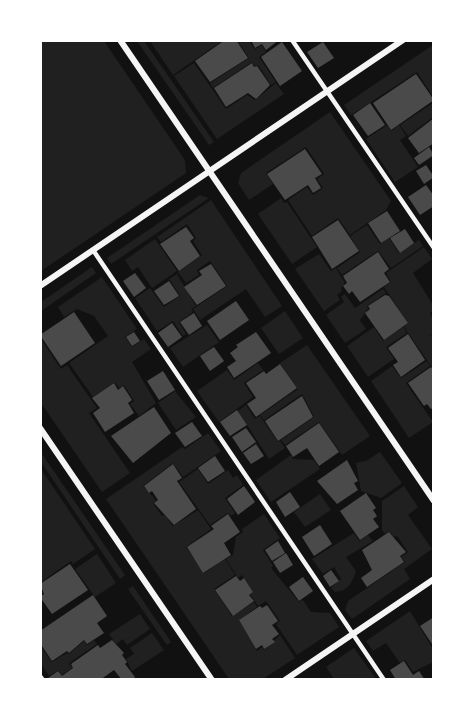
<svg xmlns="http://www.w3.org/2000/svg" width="474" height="720" viewBox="0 0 474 720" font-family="'Times New Roman',serif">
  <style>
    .green { fill: #202020 }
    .building { fill: #4a4a4a }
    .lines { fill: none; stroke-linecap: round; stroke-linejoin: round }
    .service { stroke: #f5f5f5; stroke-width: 4.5 }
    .minor { stroke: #f5f5f5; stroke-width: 6 }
  </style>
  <rect width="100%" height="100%" fill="#111"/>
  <path class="green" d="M41,40L104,41L185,160L186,173L41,271Z
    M237,40L249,41L255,49L262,45L266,52L259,57L276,82L271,85L258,65L255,66L252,62L213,88L210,83L249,58Z
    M137,41H144L214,142L209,145Z
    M182,41L183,42L222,41L173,75L150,41Z
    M433,45V97L417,72L351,115L344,105Z
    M194,63L226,109L247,95L255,100L276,83L284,94L217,139L174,76Z
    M433,103V117L408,136L400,125Z
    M330,112L391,201L386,210L350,235L338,218L312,236L288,200L307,187L313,195L323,188L317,179L324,174L306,147L266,173L273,184L249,200L238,183L241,173Z
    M387,125L391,131L399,125L406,136L400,140L418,167L395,182L366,139Z
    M200,195L209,198L111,264L107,258Z
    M281,198L284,203L287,202L317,247L292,264L258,214Z
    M211,200L282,306L265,317L246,289L200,320L193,309L227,286L210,261L197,270L199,275L186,283L178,272L202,255L193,241L196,238L187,224L161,242L157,237Z
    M367,225L380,244L389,238L399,253L419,240L423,246L391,268L378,251L342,275L337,268L360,252L350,236Z
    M155,239L177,271L152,288L138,267L132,271L125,260Z
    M424,247L432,259L413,273L433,305V311L430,313L433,319V333L427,337L433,334V369L404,327L408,323L384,287L391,282L386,273Z
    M319,254L331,271L336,268L345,283L341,288L342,291L337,295L340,300L324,311L295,269Z
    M92,267L96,273L41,311V302Z
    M177,274L196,306L191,309L193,312L179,322L186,334L183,336L173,321L157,331L135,298L150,288L164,307L180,296L169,279Z
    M102,277L137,329L125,337L132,347L144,339L151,349L132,362L156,403L139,416L130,404L134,401L124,385L119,388L115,382L93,397L69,363L108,336L94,316L77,309L64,317L58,307Z
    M383,289L386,293L367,306L368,309L360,320L366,329L345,343L326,315L344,302L341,297L345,294L355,308Z
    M285,311L303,338L279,354L261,328Z
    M207,325L219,342L183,367L170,348Z
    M374,327L383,341L403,327L407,333L386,347L394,359L368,377L347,346Z
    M41,339L61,369L67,365L97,408L89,413L130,473L102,492L41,403Z
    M307,345L370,436L342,455L319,422L285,445L281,440L314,417L302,394L264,420L260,415L298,389L280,363Z
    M427,361L430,366L406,383L433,422L409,438L371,381L392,366L401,378Z
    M258,363L263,370L244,383L253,397L219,422L197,391L227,370L234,380Z
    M175,391L196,417L176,430L158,403Z
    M246,405L255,419L260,416L278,442L280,441L285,448L269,459L238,411Z
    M208,433L221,451L183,477L173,463L143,486L156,500L153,503L162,516L165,515L173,526L198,510L211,529L186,547L204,573L225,559L235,575L214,589L232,616L254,602L257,607L239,620L257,651L262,647L264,650L280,635L295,658L263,679H229L106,499L182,447L185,449Z
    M40,451L125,575L120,579L41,462Z
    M380,452L402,483L381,498L361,491L356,463L366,461Z
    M291,455L293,459L314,460L320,469L271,502L256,480Z
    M41,469L95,549L73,564L71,561L41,582Z
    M198,469L208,484L228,470L233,478L237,475L243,485L225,498L235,513L231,516L228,513L210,525L179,482Z
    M404,486L418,507L408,515L432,549L404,569L410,579L352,619L345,610L348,601L405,562L401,557L408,552L397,536L394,537L389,531L385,534L382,530V501Z
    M320,494L331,510L305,527L294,512Z
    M264,514L280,538L263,550L273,566L271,568L299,602L303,600L311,612L330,613L339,627L297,655L276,624L280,621L266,601L258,606L250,594L253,592L242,575L238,578L226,559L233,555L236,537L243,532L242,529Z
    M354,533L359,541L368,535L373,541L346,557L356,571C352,583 348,591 335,592L331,588L341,579L334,567L323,574L312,559Z
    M97,554L116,583L95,597L75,569Z
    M133,586L171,642L167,645L128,589Z
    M410,611L433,649V662L413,672L405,660L400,663L386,643L373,651L366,641Z
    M140,614L150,629L127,645L123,639L116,644L109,634Z
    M152,633L164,650L132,671L126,659L134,654L130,648Z
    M94,640L97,644L69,663L72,668L62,675L58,670L49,676L41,664L42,648L52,662L67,653L69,654L84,641L87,645Z
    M354,648L376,679H334L326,667Z"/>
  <path class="building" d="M225,40H236L248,58L210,82L195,61Z
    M251,40H279L266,50L262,44L255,48Z
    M282,42L302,71L280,86L261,57Z
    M323,42L334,58L318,68L307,52Z
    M252,63L254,67L257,66L270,85L256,99L248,93L226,107L214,88Z
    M416,74L434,100L391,130L373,103Z
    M370,103L385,125L368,136L353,115Z
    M434,118V143L419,153L408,138Z
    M429,147L434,155L419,165L414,158Z
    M305,149L322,174L315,178L321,188L313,193L308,185L285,200L267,174Z
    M426,165L434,177L424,184L416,171Z
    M426,185L434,196V206L420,215L408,197Z
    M387,211L400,231L381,243L368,223Z
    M338,220L359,251L332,269L312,237Z
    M186,227L194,238L190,241L200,256L179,271L160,244Z
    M405,229L414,243L400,253L390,238Z
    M378,252L389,269L384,273L390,282L360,302L352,291L349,294L343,286L347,283L343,276Z
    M211,264L226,286L197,305L184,287L202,275L199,271Z
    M135,273L146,288L134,297L123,281Z
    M169,281L179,296L164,305L154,291Z
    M385,295L389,296L408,323L384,340L365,313L370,309L368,306Z
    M236,301L249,320L220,340L207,321Z
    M74,312L95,343L61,366L40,335Z
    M194,313L202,326L189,335L180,322Z
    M172,323L182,337L168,347L158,333Z
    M134,332L140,341L132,346L126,337Z
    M256,332L271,353L234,378L227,367L236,361L230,353L238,347L236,345Z
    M408,334L425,360L401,377L393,365L398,362L388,348Z
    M214,347L224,361L210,371L200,356Z
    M280,364L297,388L256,417L247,404L256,398L246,383L264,371L266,374Z
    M431,367L434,371V408L431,409L427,404L424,406L408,383Z
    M163,371L175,390L159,400L147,381Z
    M114,383L118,390L123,386L132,400L128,403L134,413L105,432L93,413L100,408L92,398Z
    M302,396L313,417L278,441L265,421Z
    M154,407L171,433L133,463L111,436Z
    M237,410L247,425L230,436L220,422Z
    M192,422L202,436L185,447L175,433Z
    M319,423L339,452L319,466L307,448L293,457L286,446Z
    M246,428L256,442L242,452L232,437Z
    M256,444L264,456L251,464L243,453Z
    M215,456L225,471L208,482L198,468Z
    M347,460L358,481L354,483L358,490L337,504L317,481Z
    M173,464L182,478L177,481L196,509L174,525L154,503L158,500L152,491L149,493L144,486Z
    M244,486L255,502L238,515L227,499Z
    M290,492L300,507L285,517L276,502Z
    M366,493L376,508L373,510L377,516L373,519L379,527L360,540L340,511Z
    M228,514L240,532L224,543L231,555L203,573L187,547L214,529L211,526Z
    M320,525L332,544L314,556L302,537Z
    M389,532L406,552L400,556L404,562L367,587L361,578L372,570L362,550Z
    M278,541L285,553L272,561L265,550Z
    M286,553L293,565L280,573L273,562Z
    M70,564L88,590L52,614L40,597L44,594L40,584Z
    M331,570L339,581L330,587L323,576Z
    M236,576L240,581L244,578L253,592L249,595L254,601L233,616L215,590Z
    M303,577L313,591L299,601L289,587Z
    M93,595L107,616L97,623L104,633L87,644L84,640L69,653L67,651L52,661L40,643V631Z
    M267,605L278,621L272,625L279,634L272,639L275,642L264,649L262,645L256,649L239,620L260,606L262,608Z
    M434,617V647L420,626Z
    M112,640L124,653L122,655L127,662L125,664L135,677L132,680H122L114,670L100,680L48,678L58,671L62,676L73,668L71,664L98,645L100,648Z
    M404,661L413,675L419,671L425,680H396L390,670Z"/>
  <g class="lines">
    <path class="service" d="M292,40L434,248
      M93,250L384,680
      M40,676L43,680"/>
    <path class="minor" d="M120,40L434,501
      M40,286L403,40
      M40,428L212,680
      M285,680L434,579"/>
  </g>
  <rect width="474" height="720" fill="none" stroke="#ffffff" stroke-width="84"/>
</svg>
